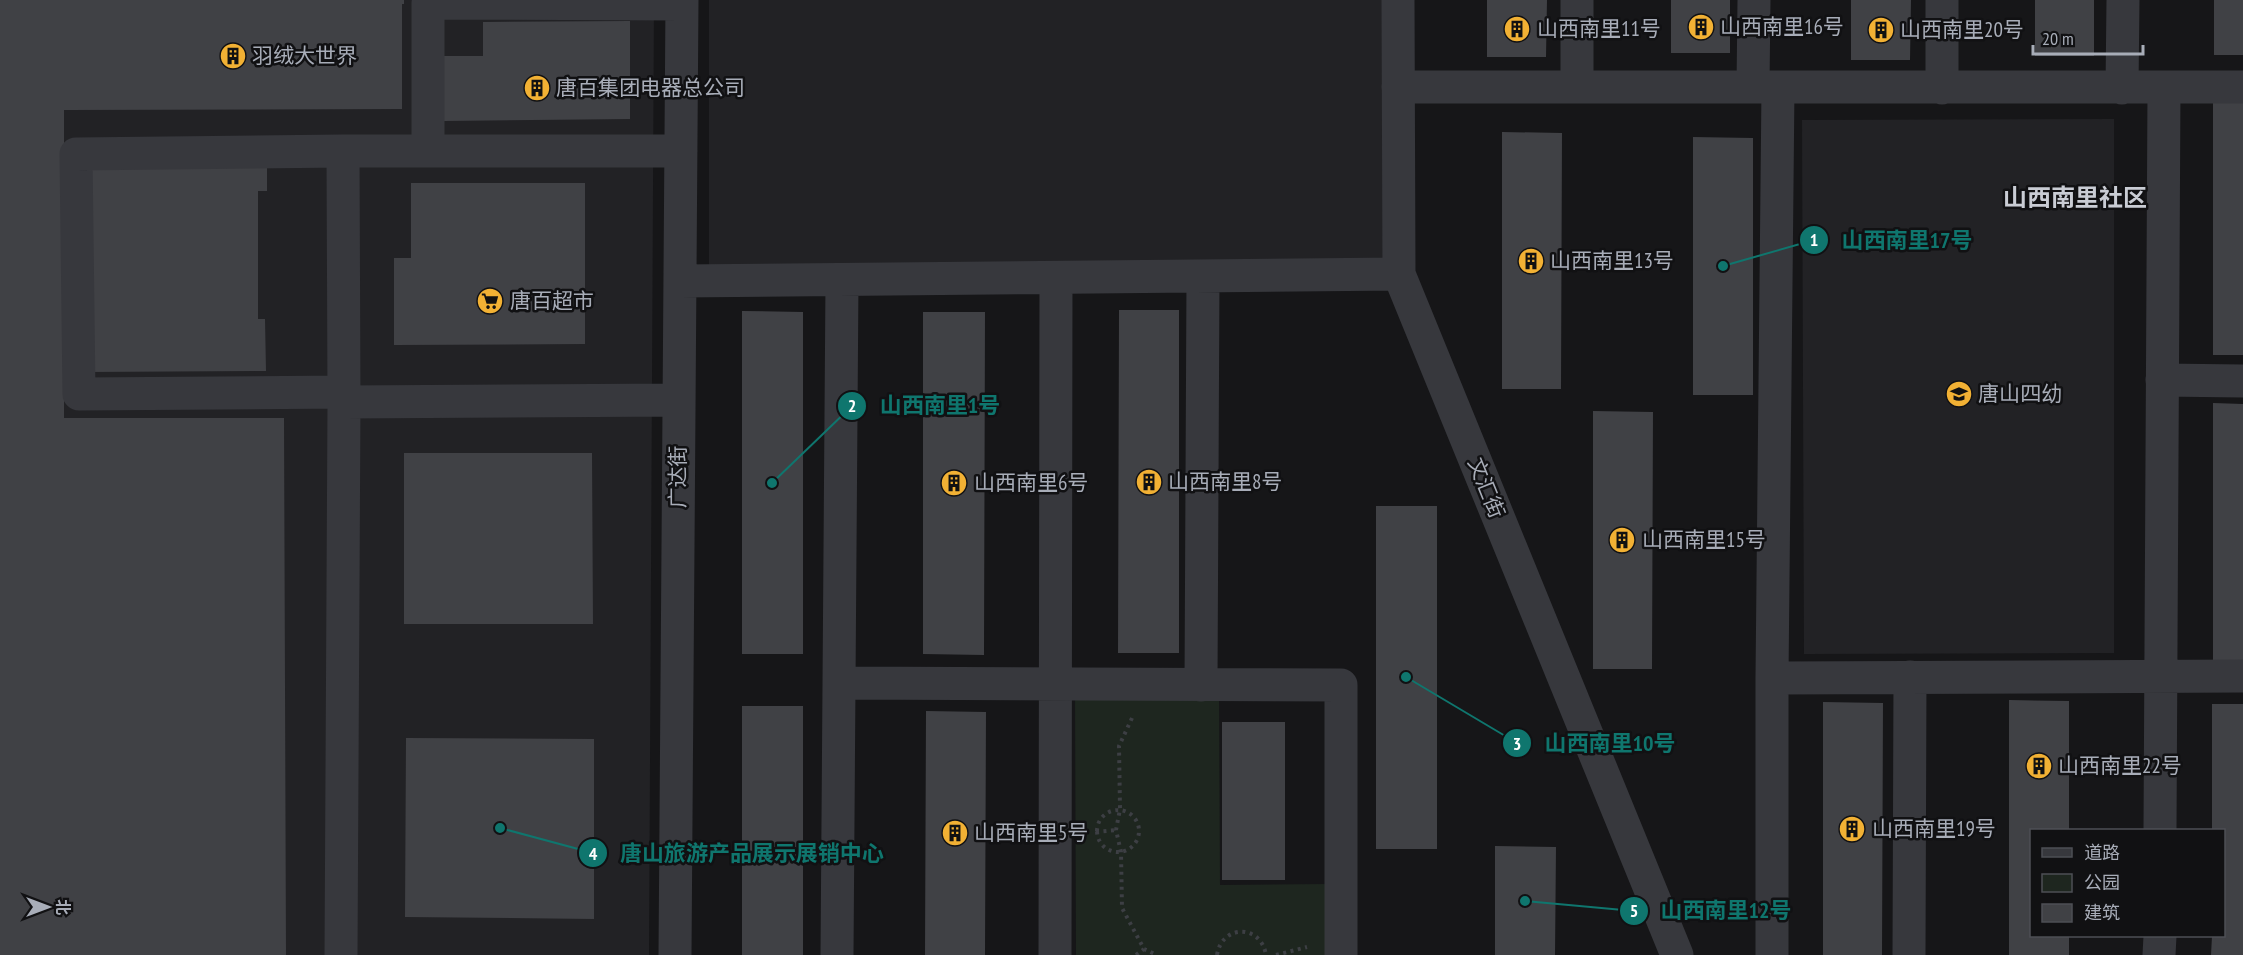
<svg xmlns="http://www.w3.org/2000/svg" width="2243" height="955" viewBox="0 0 2243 955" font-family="'PT Sans Narrow','Noto Sans SC',sans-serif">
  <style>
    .built { fill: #222225 }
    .green { fill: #1e261f }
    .building { fill: #404145 }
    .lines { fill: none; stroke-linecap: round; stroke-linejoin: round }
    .path { stroke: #3d3f44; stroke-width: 4; stroke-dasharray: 3 4.5; stroke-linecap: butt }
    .minor { stroke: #37383d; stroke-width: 33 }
    .labels { text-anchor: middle; stroke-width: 5; stroke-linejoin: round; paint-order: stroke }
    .poi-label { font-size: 21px; fill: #a8adb8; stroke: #111113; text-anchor: start }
    .street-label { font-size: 21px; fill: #a8adb8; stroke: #111113 }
    .quarter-label { font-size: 24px; font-weight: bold; fill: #c9ccd4; stroke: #111113 }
    .leader { fill: none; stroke: #0f766e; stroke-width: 2 }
    .callout-dot { fill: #0f766e; stroke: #111113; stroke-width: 2 }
    .mark-label { font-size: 18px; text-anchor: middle; font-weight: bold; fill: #fff }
    .callout-label { font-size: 22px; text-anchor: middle; font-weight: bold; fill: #0f766e; stroke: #111113; stroke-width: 5; stroke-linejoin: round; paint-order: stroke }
  </style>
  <rect width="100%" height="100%" fill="#161618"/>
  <path class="built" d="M0,0H654L649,955H0Z
    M709,0H1385L1386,267L709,268Z
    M2114,119V653L1804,654L1802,120Z"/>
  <path class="green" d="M1219,691L1220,885L1329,884V955H1076L1075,692Z"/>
  <path class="building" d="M0,0H404V4H402V109L64,110V418H284L286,955H0Z
    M1487,0H1547L1546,57H1487Z
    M1671,0H1730V53H1671Z
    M1851,0H1911L1910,60H1851Z
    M2035,0H2094V56H2035Z
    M2214,0H2243V55H2214Z
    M630,21V119L444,121L443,56H483V22Z
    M2213,98H2243V355H2213Z
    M1502,132L1562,133L1561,389H1502Z
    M1693,137L1753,138V395H1693Z
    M267,158V191H258V319H265L266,371L88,372L87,159Z
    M411,183H585V344L394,345V258H411Z
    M1119,310H1179V653H1118Z
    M742,311L803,312V654H742Z
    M923,312H985L984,655L923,654Z
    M2213,403L2243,404V661H2213Z
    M1593,411L1653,412L1652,669H1593Z
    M404,453H592L593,624H404Z
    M1376,506H1437V849H1376Z
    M2009,700L2069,701V830H2032V936H2069V955H2009Z
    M1823,702L1883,703L1882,955H1823Z
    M2212,704H2243V955H2211L2212,936H2224V830H2212Z
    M742,706H803V955H742Z
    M926,711L986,712L985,955H925Z
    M1222,722H1285V880H1222Z
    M406,738L594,739V919L405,917Z
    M1495,846L1556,847L1555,955H1495Z"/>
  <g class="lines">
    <path class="path" d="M1132,718L1119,746L1120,809L1116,830L1121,852L1122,908L1144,949L1157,955
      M1097 831a21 21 0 1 1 42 0a21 21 0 1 1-42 0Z
      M1096,832L1116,830
      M1136,955L1144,949
      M1217,955C1222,924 1261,924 1266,955
      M1276,955L1307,947"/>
    <path class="minor" d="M1398,0L1399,274L1677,955
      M1577,0V87
      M1942,0V88
      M1398,87H2243
      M1753,87L1754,0
      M2122,88L2123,0
      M343,151L76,154L79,394L344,392
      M428,151V3L682,4
      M680,281L1399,274
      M2162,380L2243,381
      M344,402L679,400
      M1772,678L2243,676
      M839,683L1341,685V955
      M1201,685L1203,276
      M2160,830L2164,88
      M341,955L344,402L343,151H681
      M675,955L682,0
      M837,955L842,280
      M1055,955L1056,278
      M1772,955V678L1778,87
      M1909,955L1910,677
      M2159,955L2160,936"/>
  </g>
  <defs>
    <symbol id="building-disc" viewBox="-11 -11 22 22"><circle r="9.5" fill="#f2b134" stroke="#111113"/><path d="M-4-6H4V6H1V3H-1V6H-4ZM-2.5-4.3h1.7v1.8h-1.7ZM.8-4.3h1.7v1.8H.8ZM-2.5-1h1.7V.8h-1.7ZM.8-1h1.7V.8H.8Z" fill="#111"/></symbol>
    <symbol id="supermarket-disc" viewBox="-11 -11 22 22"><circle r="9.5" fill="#f2b134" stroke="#111113"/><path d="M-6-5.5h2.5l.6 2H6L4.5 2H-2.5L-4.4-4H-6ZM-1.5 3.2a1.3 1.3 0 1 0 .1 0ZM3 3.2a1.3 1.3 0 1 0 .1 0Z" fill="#111"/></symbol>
    <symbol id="school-disc" viewBox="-11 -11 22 22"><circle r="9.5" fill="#f2b134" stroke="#111113"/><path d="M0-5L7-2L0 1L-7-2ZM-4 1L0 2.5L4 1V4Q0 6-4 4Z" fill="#111"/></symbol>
  </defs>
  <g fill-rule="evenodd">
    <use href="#building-disc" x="1686" y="12" width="30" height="30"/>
    <use href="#building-disc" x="1502" y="14" width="30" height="30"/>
    <use href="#building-disc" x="1866" y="15" width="30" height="30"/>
    <use href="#building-disc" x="218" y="41" width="30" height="30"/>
    <use href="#building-disc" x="522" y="73" width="30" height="30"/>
    <use href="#building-disc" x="1516" y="246" width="30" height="30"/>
    <use href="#supermarket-disc" x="475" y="286" width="30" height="30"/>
    <use href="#school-disc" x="1944" y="379" width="30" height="30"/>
    <use href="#building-disc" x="1134" y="467" width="30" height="30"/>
    <use href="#building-disc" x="939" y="468" width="30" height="30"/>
    <use href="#building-disc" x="1607" y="525" width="30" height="30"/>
    <use href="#building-disc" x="2024" y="751" width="30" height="30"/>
    <use href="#building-disc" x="1837" y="814" width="30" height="30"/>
    <use href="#building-disc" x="940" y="818" width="30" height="30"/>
  </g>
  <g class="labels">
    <g class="poi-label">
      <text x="1720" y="34">山西南里16号</text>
      <text x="1537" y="36">山西南里11号</text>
      <text x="1900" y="37">山西南里20号</text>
      <text x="252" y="63">羽绒大世界</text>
      <text x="556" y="95">唐百集团电器总公司</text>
      <text x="1550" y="268">山西南里13号</text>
      <text x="510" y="308">唐百超市</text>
      <text x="1978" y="401">唐山四幼</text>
      <text x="1168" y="489">山西南里8号</text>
      <text x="974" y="490">山西南里6号</text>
      <text x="1642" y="547">山西南里15号</text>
      <text x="2058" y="773">山西南里22号</text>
      <text x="1872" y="836">山西南里19号</text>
      <text x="974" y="840">山西南里5号</text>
    </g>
    <g class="street-label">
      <text transform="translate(678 477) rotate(-90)" y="7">广达街</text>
      <text transform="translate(1486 488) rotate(68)" y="7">文汇街</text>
    </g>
    <g class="quarter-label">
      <text x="2075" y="206">山西南里社区</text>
    </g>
  </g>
  <path class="leader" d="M1723 266L1814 240M772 483L852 406M1406 677L1517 743M500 828L593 853M1525 901L1634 911"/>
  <g class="callout-dot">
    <circle cx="1723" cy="266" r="6"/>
    <circle cx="772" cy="483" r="6"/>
    <circle cx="1406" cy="677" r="6"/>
    <circle cx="500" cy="828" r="6"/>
    <circle cx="1525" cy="901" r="6"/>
    <circle cx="1814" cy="240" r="15"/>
    <circle cx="852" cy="406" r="15"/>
    <circle cx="1517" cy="743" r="15"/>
    <circle cx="593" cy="853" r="15"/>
    <circle cx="1634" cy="911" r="15"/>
  </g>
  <g class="mark-label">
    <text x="1814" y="246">1</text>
    <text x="852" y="412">2</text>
    <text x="1517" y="750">3</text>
    <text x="593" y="860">4</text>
    <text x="1634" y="917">5</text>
  </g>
  <g class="callout-label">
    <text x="1907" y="248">山西南里17号</text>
    <text x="940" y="413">山西南里1号</text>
    <text x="1610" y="751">山西南里10号</text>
    <text x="752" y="861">唐山旅游产品展示展销中心</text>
    <text x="1726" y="918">山西南里12号</text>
  </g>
  <rect x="2030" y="829" width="195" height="108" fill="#111113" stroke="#4d4f55" stroke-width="1.5"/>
  <rect x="2042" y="848" width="30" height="9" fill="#37383d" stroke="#4d4f55" stroke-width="1.5"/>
  <text x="2084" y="859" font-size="18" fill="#a8adb8">道路</text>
  <rect x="2042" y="874" width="30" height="18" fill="#1e261f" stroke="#4d4f55" stroke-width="1.5"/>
  <text x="2084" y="889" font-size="18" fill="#a8adb8">公园</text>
  <rect x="2042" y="904" width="30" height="18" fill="#404145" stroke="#4d4f55" stroke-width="1.5"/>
  <text x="2084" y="919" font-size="18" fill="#a8adb8">建筑</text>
  <g transform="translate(48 907) rotate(90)" stroke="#111113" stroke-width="4.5" paint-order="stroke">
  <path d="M0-4.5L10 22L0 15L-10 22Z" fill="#a8adb8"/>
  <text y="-9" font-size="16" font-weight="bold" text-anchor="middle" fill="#a8adb8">北</text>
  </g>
  <path d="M2033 45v9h110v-9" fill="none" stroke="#a8adb8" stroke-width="3"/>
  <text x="2042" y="45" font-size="18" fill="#a8adb8" stroke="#111113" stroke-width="4.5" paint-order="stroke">20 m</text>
</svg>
